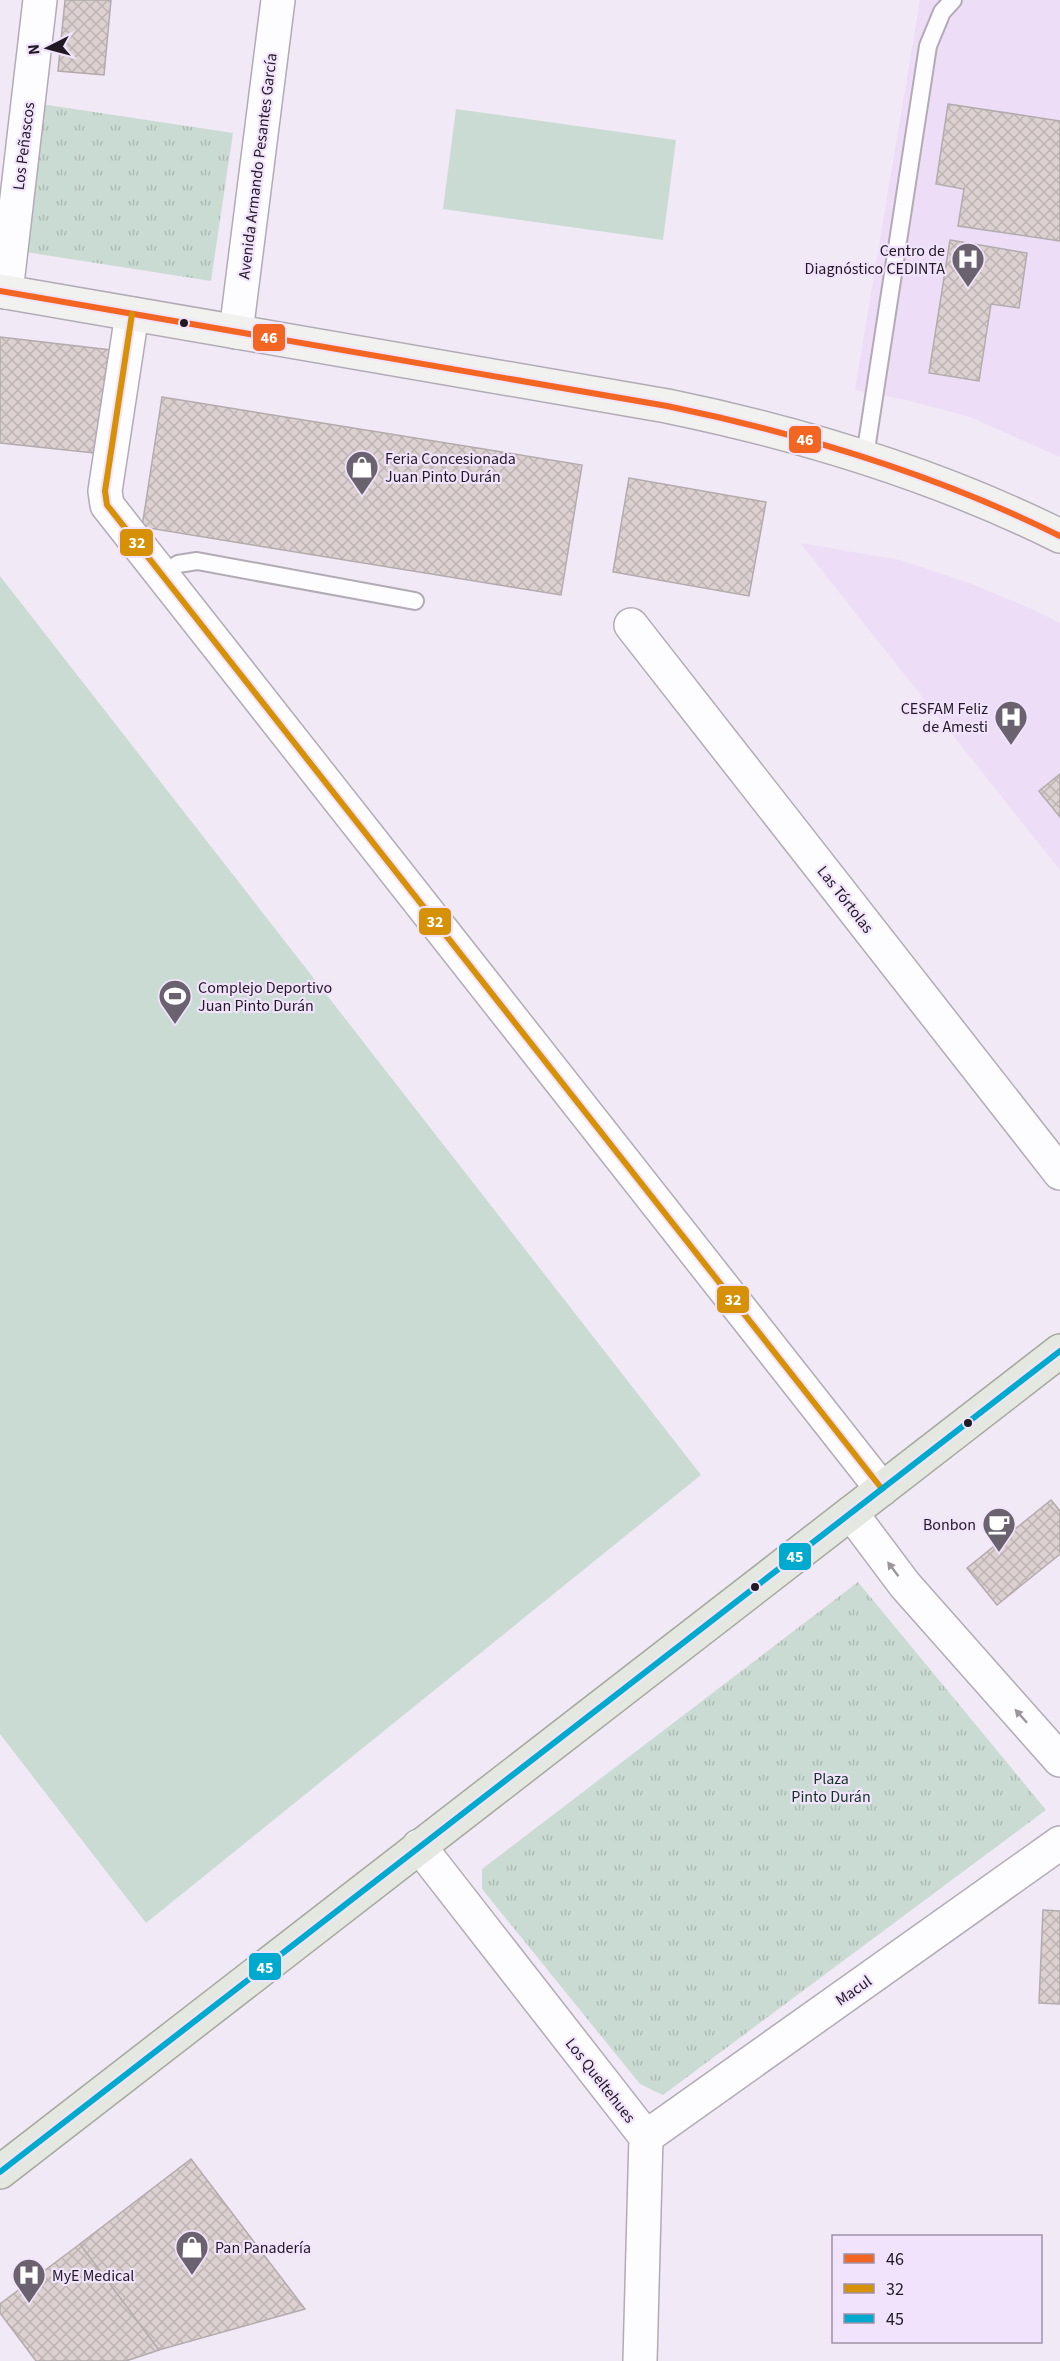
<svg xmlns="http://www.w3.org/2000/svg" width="1060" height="2361" viewBox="0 0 1060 2361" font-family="'Source Sans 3',sans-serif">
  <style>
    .built { fill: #edddf7 }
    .green { fill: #cadbd3 }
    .park { fill: url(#park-tufts) }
    .building { fill: url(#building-cross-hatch); stroke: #b3abad; stroke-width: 1.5 }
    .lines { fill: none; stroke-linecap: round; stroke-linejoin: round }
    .service-casing { stroke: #b2abb6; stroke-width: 20 }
    .minor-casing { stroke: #b2abb6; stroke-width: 36 }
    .tertiary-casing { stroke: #b2abb6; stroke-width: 36 }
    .secondary-casing { stroke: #b2abb6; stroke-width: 36 }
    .primary-casing { stroke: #a5a89d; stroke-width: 36 }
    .service { stroke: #fdfcfe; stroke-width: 16 }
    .minor { stroke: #fdfcfe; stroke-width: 33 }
    .tertiary { stroke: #fdfcfe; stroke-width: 33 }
    .secondary { stroke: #f1f2ef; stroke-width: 33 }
    .primary { stroke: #e5e8e1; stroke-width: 33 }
    .bus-1-casing { stroke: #f2e3fc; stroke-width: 10 }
    .bus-2-casing { stroke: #f2e3fc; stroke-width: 10 }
    .bus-3-casing { stroke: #f2e3fc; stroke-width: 10 }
    .bus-1 { stroke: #f26522; stroke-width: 6 }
    .bus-2 { stroke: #d79106; stroke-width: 6 }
    .bus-3 { stroke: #00a9ce; stroke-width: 6 }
    .oneway { fill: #9a969c }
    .bus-dot { fill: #211a25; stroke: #f2e3fc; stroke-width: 2 }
    .labels { text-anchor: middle; stroke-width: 4.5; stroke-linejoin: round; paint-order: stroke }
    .street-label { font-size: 16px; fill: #211a25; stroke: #f2e3fc }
    .poi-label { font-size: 16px; fill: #211a25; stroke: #f2e3fc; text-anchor: start }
    .park-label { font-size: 16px; fill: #103420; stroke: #f2e3fc }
    .line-badge { stroke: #f2e3fc; stroke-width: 2 }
    .badge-label { font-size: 16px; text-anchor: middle; font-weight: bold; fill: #fff }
  </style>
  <defs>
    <pattern id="park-tufts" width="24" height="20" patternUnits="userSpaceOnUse" patternTransform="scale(1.5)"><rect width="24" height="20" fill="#cadbd3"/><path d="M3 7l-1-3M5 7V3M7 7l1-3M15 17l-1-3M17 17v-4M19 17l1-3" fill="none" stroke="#adbbb5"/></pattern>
    <pattern id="building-cross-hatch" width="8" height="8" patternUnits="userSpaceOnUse" patternTransform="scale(1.5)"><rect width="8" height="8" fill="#dcd1d0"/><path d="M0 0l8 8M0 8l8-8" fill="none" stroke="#bcb3b2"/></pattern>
  </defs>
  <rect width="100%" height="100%" fill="#f1e9f6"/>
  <path class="built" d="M920,0H1060V457L970,417L911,401L855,390Z
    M800,543L900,560L969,583L1034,610L1060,623V870Z"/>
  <path class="green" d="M456,109L676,140L663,240L443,209Z
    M0,576L701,1475L146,1923L0,1734Z"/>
  <path class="park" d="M41,104L233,133L211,281L19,251Z
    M858,1582L1046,1810L663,2095L640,2084L482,1889V1869Z"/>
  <path class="building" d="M65,0H111L104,75L58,71Z
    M948,104L1060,121V241L958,226L964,189L936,184Z
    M950,240L1027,253L1019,308L991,304L979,381L929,373Z
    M0,337L111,350L94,453L0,443Z
    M162,397L582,465L561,595L142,527Z
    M629,478L766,502L749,596L613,572Z
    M1060,774V817L1039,791Z
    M1051,1500L1060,1511V1554L997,1605L967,1568Z
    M1043,1910L1060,1911V2004L1039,2003Z
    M191,2159L305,2309L159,2350L80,2244Z
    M80,2244L159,2350L126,2361H36L0,2313V2304Z"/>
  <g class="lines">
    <defs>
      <path id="service" d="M865,456L928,46L942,12L953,0
        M160,575L178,564L197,561L415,601"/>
      <path id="minor" d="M6,292L40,0
        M132,314L105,491L107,505L882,1489
        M236,332L278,0
        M631,625L1060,1173
        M419,1846L646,2137L640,2361
        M646,2137L1060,1843"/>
      <path id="tertiary" d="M851,1513L905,1585L1060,1760"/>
      <path id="secondary" d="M0,291L667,406C803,434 935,474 1060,536"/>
      <path id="primary" d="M0,2172L1060,1351"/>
    </defs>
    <use href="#service" class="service-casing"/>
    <use href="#minor" class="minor-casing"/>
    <use href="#tertiary" class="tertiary-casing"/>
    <use href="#secondary" class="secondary-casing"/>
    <use href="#primary" class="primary-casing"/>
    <use href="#service" class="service"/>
    <use href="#minor" class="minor"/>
    <use href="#tertiary" class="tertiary"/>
    <use href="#secondary" class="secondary"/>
    <use href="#primary" class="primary"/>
    <defs>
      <path id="bus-1" d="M0,291L667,406C803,434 935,474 1060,536"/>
      <path id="bus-2" d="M132,314L105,491L107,505L882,1489"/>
      <path id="bus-3" d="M0,2172L1060,1351"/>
    </defs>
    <use href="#bus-1" class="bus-1-casing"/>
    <use href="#bus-2" class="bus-2-casing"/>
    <use href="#bus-3" class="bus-3-casing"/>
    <use href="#bus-1" class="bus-1"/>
    <use href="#bus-2" class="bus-2"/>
    <use href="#bus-3" class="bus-3"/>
  </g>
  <defs><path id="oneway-solid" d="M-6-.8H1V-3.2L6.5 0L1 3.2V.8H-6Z" transform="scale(1.5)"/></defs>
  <g class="oneway">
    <use href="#oneway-solid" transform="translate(893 1569) rotate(-127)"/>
    <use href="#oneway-solid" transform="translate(1021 1716) rotate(-132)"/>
  </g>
  <defs>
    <symbol id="hospital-pin" viewBox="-11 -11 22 30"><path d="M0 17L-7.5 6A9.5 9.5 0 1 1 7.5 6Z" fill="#6a626e" stroke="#f2e3fc"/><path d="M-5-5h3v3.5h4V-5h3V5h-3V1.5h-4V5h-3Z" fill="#fff"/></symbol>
    <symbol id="shop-pin" viewBox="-11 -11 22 30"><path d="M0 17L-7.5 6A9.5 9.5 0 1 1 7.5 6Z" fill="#6a626e" stroke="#f2e3fc"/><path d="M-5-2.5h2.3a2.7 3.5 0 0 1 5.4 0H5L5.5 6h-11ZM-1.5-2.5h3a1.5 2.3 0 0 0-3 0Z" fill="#fff"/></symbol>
    <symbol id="stadium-pin" viewBox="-11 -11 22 30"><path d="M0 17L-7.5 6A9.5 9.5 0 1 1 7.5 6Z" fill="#6a626e" stroke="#f2e3fc"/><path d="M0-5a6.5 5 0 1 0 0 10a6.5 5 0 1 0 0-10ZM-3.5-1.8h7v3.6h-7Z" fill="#fff"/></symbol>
    <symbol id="cafe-pin" viewBox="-11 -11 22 30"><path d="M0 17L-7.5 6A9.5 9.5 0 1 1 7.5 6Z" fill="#6a626e" stroke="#f2e3fc"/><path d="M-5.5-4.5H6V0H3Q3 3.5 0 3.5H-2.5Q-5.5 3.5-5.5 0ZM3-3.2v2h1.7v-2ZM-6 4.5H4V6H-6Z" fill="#fff"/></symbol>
  </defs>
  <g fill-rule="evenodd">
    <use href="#hospital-pin" x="949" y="240" width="38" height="52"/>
    <use href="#shop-pin" x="343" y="448" width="38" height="52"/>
    <use href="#hospital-pin" x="992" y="698" width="38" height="52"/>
    <use href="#stadium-pin" x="156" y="977" width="38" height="52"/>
    <use href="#cafe-pin" x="980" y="1505" width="38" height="52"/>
    <use href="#shop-pin" x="173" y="2228" width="38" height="52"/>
    <use href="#hospital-pin" x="10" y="2256" width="38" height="52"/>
  </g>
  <g class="bus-dot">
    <circle cx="184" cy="323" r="5"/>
    <circle cx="968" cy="1423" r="5"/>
    <circle cx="755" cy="1587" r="5"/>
  </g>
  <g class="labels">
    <g class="street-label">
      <text transform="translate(23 146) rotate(-83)" y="6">Los Peñascos</text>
      <text transform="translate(257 166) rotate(-83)" y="6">Avenida Armando Pesantes García</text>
      <text transform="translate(846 899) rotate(52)" y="6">Las Tórtolas</text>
      <text transform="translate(853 1990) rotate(-35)" y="6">Macul</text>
      <text transform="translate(601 2080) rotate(52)" y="6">Los Queltehues</text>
    </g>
    <g class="poi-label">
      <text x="945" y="256" text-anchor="end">Centro de<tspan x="945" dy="18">Diagnóstico CEDINTA</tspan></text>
      <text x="385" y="464">Feria Concesionada<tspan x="385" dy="18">Juan Pinto Durán</tspan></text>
      <text x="988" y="714" text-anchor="end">CESFAM Feliz<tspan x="988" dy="18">de Amesti</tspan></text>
      <text x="198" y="993">Complejo Deportivo<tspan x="198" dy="18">Juan Pinto Durán</tspan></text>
      <text x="976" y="1530" text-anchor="end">Bonbon</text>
      <text x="215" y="2253">Pan Panadería</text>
      <text x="52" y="2281">MyE Medical</text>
    </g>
    <g class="park-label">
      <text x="831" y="1784">Plaza<tspan x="831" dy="18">Pinto Durán</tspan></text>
    </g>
  </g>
  <g class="line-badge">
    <rect x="252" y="323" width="34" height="29" rx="6" fill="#f26522"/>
    <rect x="788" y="425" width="34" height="29" rx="6" fill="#f26522"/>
    <rect x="119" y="528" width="35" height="29" rx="6" fill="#d79106"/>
    <rect x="418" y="907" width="34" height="29" rx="6" fill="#d79106"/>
    <rect x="716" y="1285" width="34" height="29" rx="6" fill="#d79106"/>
    <rect x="778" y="1542" width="34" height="29" rx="6" fill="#00a9ce"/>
    <rect x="248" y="1952" width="34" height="29" rx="6" fill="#00a9ce"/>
  </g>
  <g class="badge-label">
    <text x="269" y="343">46</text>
    <text x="805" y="445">46</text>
    <text x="137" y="548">32</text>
    <text x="435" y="927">32</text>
    <text x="733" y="1305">32</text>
    <text x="795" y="1562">45</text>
    <text x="265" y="1973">45</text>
  </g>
  <rect x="832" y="2235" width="210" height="108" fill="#f2e3fc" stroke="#9e93a6" stroke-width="1.5"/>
  <rect x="844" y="2254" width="30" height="9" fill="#f26522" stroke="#9e93a6" stroke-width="1.5"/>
  <text x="886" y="2265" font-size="18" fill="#211a25">46</text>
  <rect x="844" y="2284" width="30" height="9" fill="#d79106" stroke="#9e93a6" stroke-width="1.5"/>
  <text x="886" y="2295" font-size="18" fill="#211a25">32</text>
  <rect x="844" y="2314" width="30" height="9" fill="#00a9ce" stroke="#9e93a6" stroke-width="1.5"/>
  <text x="886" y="2325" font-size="18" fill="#211a25">45</text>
  <g transform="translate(48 48) rotate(264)" stroke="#f2e3fc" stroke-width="4.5" paint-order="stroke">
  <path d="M0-4.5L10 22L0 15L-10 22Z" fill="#211a25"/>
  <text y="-9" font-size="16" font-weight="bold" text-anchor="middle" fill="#211a25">N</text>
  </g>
</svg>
